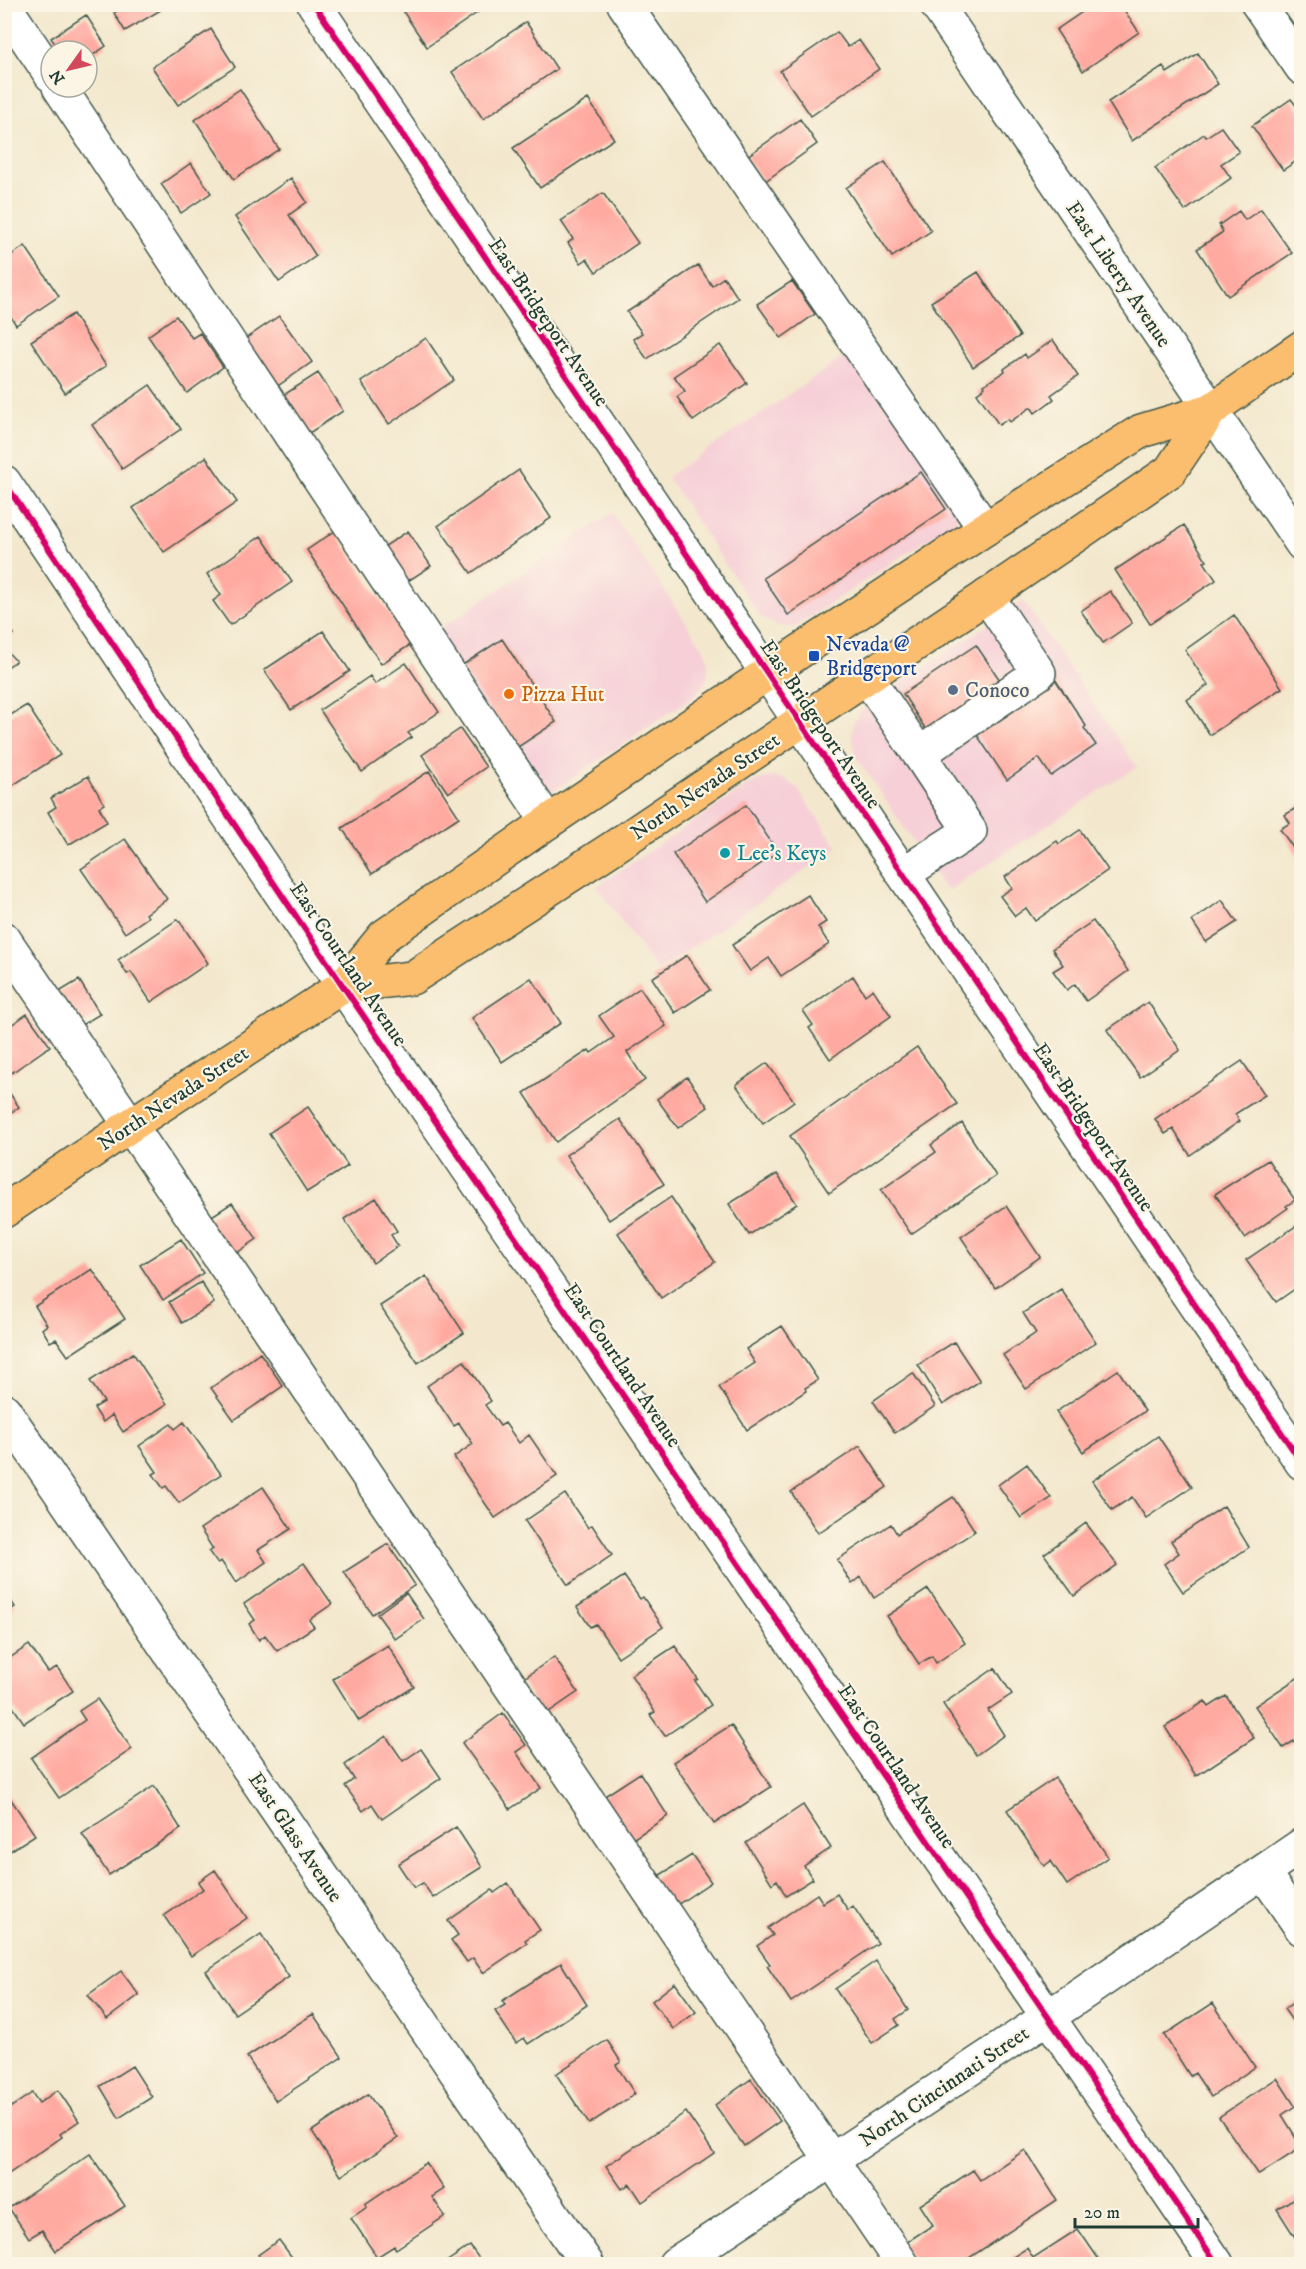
<svg xmlns="http://www.w3.org/2000/svg" width="1306" height="2269" viewBox="0 0 1306 2269" font-family="'IM FELL DW Pica',serif">
  <style>
    .built { fill: #f6cfd7 }
    .building { fill: #ffaaa1 }
    .lines { fill: none; stroke-linecap: round; stroke-linejoin: round }
    .minor-casing { stroke: #3f574b; stroke-width: 36 }
    .major-casing { stroke: #3f574b; stroke-width: 36 }
    .minor { stroke: #fff; stroke-width: 33 }
    .major { stroke: #fbbe6e; stroke-width: 33 }
    .cycleway-casing { stroke: #fcf5e5; stroke-width: 10 }
    .cycleway { stroke: #d6006c; stroke-width: 6 }
    .transit-dot { fill: #1a4fb4; stroke: #fcf5e5; stroke-width: 2 }
    .service-dot { fill: #5c6f8a; stroke: #fcf5e5; stroke-width: 2 }
    .food-dot { fill: #e8710a; stroke: #fcf5e5; stroke-width: 2 }
    .culture-dot { fill: #0f9aa8; stroke: #fcf5e5; stroke-width: 2 }
    .labels { text-anchor: middle; stroke-width: 4.5; stroke-linejoin: round; paint-order: stroke }
    .street-label { font-size: 21px; fill: #1f3d34; stroke: #fcf5e5 }
    .transit-label { font-size: 21px; fill: #164399; stroke: #fcf5e5; text-anchor: start }
    .service-label { font-size: 21px; fill: #4e5e75; stroke: #fcf5e5; text-anchor: start }
    .food-label { font-size: 21px; fill: #c56008; stroke: #fcf5e5; text-anchor: start }
    .culture-label { font-size: 21px; fill: #0d838f; stroke: #fcf5e5; text-anchor: start }
  </style>
  <rect width="100%" height="100%" fill="#fcf5e5"/>
  <filter id="ink" filterUnits="userSpaceOnUse"><feTurbulence type="fractalNoise" baseFrequency=".0167" numOctaves="2"/><feDisplacementMap in="SourceGraphic" scale="12" xChannelSelector="R" yChannelSelector="G"/><feConvolveMatrix kernelMatrix="1 2 1 2 8 2 1 2 1" color-interpolation-filters="sRGB"/></filter>
  <filter id="wash" filterUnits="userSpaceOnUse"><feTurbulence type="fractalNoise" baseFrequency=".008" numOctaves="4" result="noise"/><feDisplacementMap in="SourceGraphic" scale="24" xChannelSelector="R" yChannelSelector="G"/><feGaussianBlur stdDeviation="1.35" result="paint"/><feColorMatrix in="noise" values="0 0 0 0 0 0 0 0 0 0 0 0 0 0 0 0 0 1.4 0 .05"/><feComposite in="paint" operator="in"/></filter>
  <g filter="url(#wash)">
    <rect width="100%" height="100%" fill="#f3e8cd"/>
    <path class="built" d="M859,347L970,511L795,627L777,626L760,616L667,477Z
      M612,513L704,649L708,660V672L705,683L697,694L534,804L423,640Z
      M1023,601L1137,767L947,891L856,757L852,734L854,722L861,710Z
      M776,777L786,780L797,788L838,848L657,971L597,886L755,781L765,778Z"/>
    <g id="blocks">
      <path class="building" d="M121,4H171L125,31L114,13L123,7Z
        M398,4H490L427,47Z
        M1094,4H1120L1139,32L1083,71L1056,30Z
        M86,15L106,46L87,59V51H60L51,38Z
        M526,22L557,69L483,119L452,72Z
        M211,29L235,67L178,105L152,67Z
        M837,32L848,47L859,40L879,69L811,116L780,71Z
        M1198,53L1218,84L1132,141L1108,102L1163,66L1167,73Z
        M240,89L279,149L234,179L195,120Z
        M588,99L614,139L540,188L513,148Z
        M1291,99L1302,113V157L1283,170L1252,126Z
        M800,119L817,144L764,182L746,157Z
        M1221,127L1239,152L1221,164L1231,178L1185,211L1155,168L1204,134L1206,137Z
        M885,162L931,231L892,257L846,188Z
        M191,163L211,193L181,213L161,184Z
        M291,178L307,202L289,215L316,256L279,282L235,217Z
        M603,193L638,243L596,272L587,259L581,263L568,243L573,239L561,221Z
        M1261,209L1292,253L1228,296L1197,249L1223,232L1219,225L1239,211L1245,220Z
        M25,246L59,296L16,325L4,306V260Z
        M698,265L712,286L724,277L738,298L647,359L633,339L642,333L627,312Z
        M978,272L1020,336L973,367L931,302Z
        M792,281L815,314L781,338L757,304Z
        M73,314L106,366L65,393L31,341Z
        M176,316L192,338L200,333L223,367L187,393L148,336Z
        M279,316L312,362L272,390L239,343Z
        M426,338L454,380L389,424L361,382Z
        M1053,340L1078,376L1051,395L1054,399L1035,413L1031,407L1010,422L1008,419L999,425L977,393L985,387L984,385L1005,371L1004,369L1025,354L1027,358Z
        M720,345L747,383L693,421L677,397L685,391L674,376Z
        M318,373L343,411L303,437L279,398Z
        M150,385L181,429L122,469L92,425Z
        M206,457L237,502L164,552L133,508Z
        M519,470L551,518L471,573L438,526Z
        M921,472L946,509L788,615L763,578Z
        M1184,525L1207,561L1204,562L1216,580L1150,624L1115,570Z
        M335,531L410,645L381,664L307,550Z
        M408,531L431,566L399,587L376,552Z
        M261,536L292,582L230,625L213,601L221,595L207,574Z
        M1110,591L1132,623L1103,643L1081,611Z
        M1234,615L1282,688L1210,735L1187,700L1208,685L1185,650Z
        M4,621L14,634L4,640Z
        M323,631L350,671L291,710L264,670Z
        M502,639L556,722L515,749L461,666Z
        M976,645L1004,686L930,736L903,694Z
        M4,648L16,661L4,669Z
        M406,663L439,712L408,733L412,737L362,772L320,710L370,676L375,684Z
        M1051,673L1086,726L1084,728L1096,745L1051,776L1039,758L1007,780L973,729Z
        M27,705L60,755L4,791V719Z
        M460,729L486,767L448,793L422,755Z
        M429,771L459,817L372,874L342,828Z
        M88,776L104,804L99,807L107,822L68,845L48,812L56,807L51,798Z
        M1302,804V861L1280,829L1290,823L1285,815Z
        M746,805L778,852L705,902L673,854Z
        M1080,830L1108,870L1035,921L1026,908L1015,916L1000,896L1012,888L1005,877L1057,841L1059,844Z
        M125,839L167,899L146,914L148,917L125,933L81,869Z
        M808,895L826,922L818,927L829,944L781,976L769,958L750,971L732,945Z
        M1222,900L1237,922L1206,942L1192,921Z
        M178,919L208,963L151,1002L131,972L127,974L118,960Z
        M1093,921L1128,971L1086,1001L1075,984L1067,990L1053,971L1063,965L1052,949Z
        M687,955L710,990L675,1013L652,978Z
        M853,976L865,995L873,989L891,1016L830,1059L809,1028L813,1025L803,1011Z
        M531,978L561,1023L502,1062L472,1018Z
        M79,980L100,1014L75,1029L54,995Z
        M640,988L666,1026L627,1052L645,1080L556,1142L524,1093L589,1050L591,1053L614,1037L599,1016Z
        M1148,1002L1180,1050L1140,1077L1107,1030Z
        M27,1014L50,1046L10,1074L4,1066V1030Z
        M917,1047L957,1104L829,1193L790,1136Z
        M1242,1061L1265,1095L1235,1114L1240,1121L1190,1155L1173,1129L1165,1134L1155,1119Z
        M767,1063L794,1101L763,1123L736,1085Z
        M687,1077L708,1107L678,1128L657,1099Z
        M4,1085L19,1107L4,1117Z
        M308,1107L348,1166L307,1192L269,1133Z
        M620,1119L664,1184L609,1220L566,1155Z
        M962,1123L996,1176L911,1234L881,1190L936,1152L931,1145Z
        M1268,1160L1295,1200L1286,1206L1288,1208L1245,1238L1215,1194Z
        M777,1174L797,1204L749,1235L729,1204Z
        M671,1197L715,1262L661,1298L618,1233Z
        M376,1198L397,1231L391,1235L398,1246L373,1263L344,1219Z
        M232,1203L257,1239L228,1259L204,1221Z
        M1006,1206L1040,1257L995,1288L961,1237Z
        M1302,1222V1284L1276,1302L1246,1260Z
        M181,1239L203,1273L163,1300L140,1265Z
        M92,1269L125,1319L68,1356L56,1339L50,1342L42,1329L47,1325L35,1306Z
        M426,1276L464,1333L418,1363L380,1306Z
        M201,1282L214,1303L182,1323L169,1302Z
        M1061,1289L1096,1342L1026,1389L1003,1355L1036,1333L1023,1313Z
        M782,1326L818,1380L805,1388L806,1391L747,1430L719,1387L755,1363L746,1349Z
        M954,1342L980,1381L943,1405L918,1365Z
        M133,1353L167,1404L123,1432L112,1415L103,1422L94,1408L104,1402L90,1381Z
        M260,1353L283,1386L234,1420L211,1388Z
        M464,1361L491,1401L485,1405L500,1426L505,1423L519,1443L529,1435L557,1476L495,1518L454,1457L473,1444L459,1423L454,1426L427,1386Z
        M1118,1370L1145,1411L1083,1452L1056,1412Z
        M913,1373L935,1406L895,1433L873,1401Z
        M184,1422L221,1474L179,1503L166,1486L163,1488L153,1474L157,1472L139,1446L171,1424L175,1429Z
        M1158,1436L1192,1487L1146,1518L1132,1497L1112,1510L1092,1481Z
        M860,1446L887,1487L818,1533L791,1492Z
        M1027,1464L1051,1498L1021,1518L998,1485Z
        M263,1487L291,1529L258,1550L266,1562L236,1583L221,1561L217,1563L209,1552L213,1549L200,1529Z
        M565,1494L588,1528L592,1525L612,1555L568,1585L525,1521Z
        M953,1497L975,1531L874,1598L861,1577L852,1584L837,1560L891,1524L897,1534Z
        M1224,1506L1249,1547L1183,1592L1164,1564L1179,1553L1171,1541Z
        M1086,1523L1117,1565L1074,1596L1044,1554Z
        M388,1544L415,1585L372,1614L344,1572Z
        M304,1563L332,1604L309,1620L314,1627L277,1651L265,1635L259,1640L249,1624L255,1620L244,1604Z
        M624,1576L640,1599L643,1597L663,1627L618,1657L596,1624L590,1627L577,1607Z
        M928,1589L965,1643L936,1663L932,1656L919,1664L887,1616Z
        M4,1590L15,1607L4,1614Z
        M406,1593L424,1619L395,1639L377,1614Z
        M29,1645L48,1672L57,1667L73,1691L24,1723L4,1694V1662Z
        M388,1645L414,1687L359,1721L333,1679Z
        M675,1646L698,1679L695,1681L711,1705L665,1736L650,1715L655,1712L631,1675Z
        M554,1657L578,1692L543,1716L520,1681Z
        M995,1668L1012,1694L988,1710L1004,1735L976,1755L943,1704Z
        M1302,1675V1736L1283,1748L1255,1706Z
        M1226,1696L1254,1738L1196,1776L1165,1727L1205,1701L1209,1707Z
        M97,1699L132,1749L59,1798L31,1758L85,1720L79,1711Z
        M503,1713L526,1745L516,1752L541,1788L510,1809L462,1743Z
        M731,1725L771,1787L714,1824L673,1762Z
        M386,1736L403,1761L421,1749L441,1778L382,1819L372,1804L363,1811L345,1786L354,1779L345,1765Z
        M640,1773L668,1816L625,1844L597,1801Z
        M1055,1778L1108,1857L1067,1885L1051,1861L1044,1866L1007,1810Z
        M154,1786L181,1829L109,1875L82,1834Z
        M4,1789L35,1835L4,1855Z
        M803,1805L831,1848L804,1866L813,1879L786,1896L777,1880L772,1884L746,1843Z
        M456,1827L482,1867L433,1898L423,1883L414,1888L398,1864Z
        M692,1855L711,1882L671,1909L652,1880Z
        M215,1870L247,1918L191,1956L164,1916L203,1889L198,1882Z
        M508,1883L540,1930L525,1940L527,1943L483,1973L473,1958L467,1962L451,1940L458,1935L448,1921L492,1890L494,1893Z
        M817,1894L823,1903L837,1894L848,1910L853,1906L878,1943L791,2002L767,1966L770,1964L757,1946L773,1935L768,1928Z
        M261,1934L289,1977L235,2014L206,1971Z
        M876,1961L908,2010L895,2019L899,2025L872,2043L835,1989Z
        M561,1963L587,2005L528,2044L524,2038L516,2043L495,2011L505,2005L502,2001Z
        M121,1971L139,1995L107,2019L88,1995Z
        M675,1983L696,2012L673,2029L652,2001Z
        M1302,1997V2035L1284,2009Z
        M1213,2003L1255,2067L1211,2097L1195,2073L1190,2076L1164,2035Z
        M313,2014L342,2057L276,2101L247,2057Z
        M607,2040L621,2062L616,2065L635,2094L589,2124L556,2074Z
        M132,2066L152,2097L119,2118L100,2086Z
        M1277,2078L1295,2106L1282,2115L1302,2147L1259,2175L1219,2117Z
        M751,2079L780,2121L744,2146L715,2105Z
        M58,2090L79,2121L60,2134L62,2137L4,2177V2112L32,2093L39,2103Z
        M368,2094L398,2138L341,2176L312,2131Z
        M686,2112L714,2153L642,2202L630,2184L622,2189L606,2166Z
        M1025,2150L1057,2200L960,2264H915L902,2245L933,2225L920,2205L973,2170L980,2180Z
        M90,2154L125,2206L56,2251L42,2230L29,2238L9,2208Z
        M426,2163L444,2189L432,2197L445,2216L396,2249L394,2246L377,2257L351,2218L367,2207L365,2204Z
        M1302,2193V2239L1298,2242L1277,2209Z
        M1078,2229L1102,2264H1002L1027,2248L1033,2258Z
        M279,2240L297,2264H265L258,2255Z
        M470,2246L483,2264H443Z"/>
    </g>
  </g>
  <g filter="url(#ink)">
    <use href="#blocks" fill-opacity="0" stroke="#3f574b" stroke-width="1.5"/>
    <g class="lines">
      <defs>
        <path id="minor" d="M314,4L1302,1463
          M624,4L985,529
          M936,4L1302,544
          M1258,4L1302,68
          M4,5L51,75
          M59,87L548,822
          M4,482L343,986L1217,2264
          M867,677L919,754
          M903,874L970,831L919,754L1039,673L987,596
          M4,939L902,2264
          M4,1410L587,2264
          M1263,1872L1302,1929
          M675,2264L1048,2017L1302,1845"/>
        <path id="major" d="M343,986L412,978L614,847L987,596L1170,471L1211,410
          M4,1211L131,1125L343,986L384,936L548,822L799,652L985,529L1141,431L1211,410L1302,347"/>
      </defs>
      <use href="#minor" class="minor-casing"/>
      <use href="#major" class="major-casing"/>
      <use href="#minor" class="minor"/>
      <use href="#major" class="major"/>
      <defs>
        <path id="cycleway" d="M314,4L1302,1463
          M4,482L343,986L1217,2264"/>
      </defs>
      <use href="#cycleway" class="cycleway-casing"/>
      <use href="#cycleway" class="cycleway"/>
    </g>
  </g>
  <rect class="transit-dot" x="808" y="650" width="12" height="12" rx="3"/>
  <circle class="service-dot" cx="953" cy="690" r="6"/>
  <circle class="food-dot" cx="509" cy="694" r="6"/>
  <circle class="culture-dot" cx="725" cy="853" r="6"/>
  <g class="labels">
    <g class="street-label">
      <text transform="translate(1119 274) rotate(56)" y="7">East Liberty Avenue</text>
      <text transform="translate(549 322) rotate(56)" y="7">East Bridgeport Avenue</text>
      <text transform="translate(821 724) rotate(56)" y="7">East Bridgeport Avenue</text>
      <text transform="translate(705 786) rotate(-34)" y="7">North Nevada Street</text>
      <text transform="translate(349 964) rotate(56)" y="7">East Courtland Avenue</text>
      <text transform="translate(173 1098) rotate(-33)" y="7">North Nevada Street</text>
      <text transform="translate(1094 1127) rotate(56)" y="7">East Bridgeport Avenue</text>
      <text transform="translate(623 1365) rotate(56)" y="7">East Courtland Avenue</text>
      <text transform="translate(897 1766) rotate(56)" y="7">East Courtland Avenue</text>
      <text transform="translate(296 1837) rotate(56)" y="7">East Glass Avenue</text>
      <text transform="translate(944 2086) rotate(-34)" y="7">North Cincinnati Street</text>
    </g>
    <g class="transit-label">
      <text x="826" y="651">Nevada @<tspan x="826" dy="24">Bridgeport</tspan></text>
    </g>
    <g class="service-label">
      <text x="965" y="697">Conoco</text>
    </g>
    <g class="food-label">
      <text x="521" y="701">Pizza Hut</text>
    </g>
    <g class="culture-label">
      <text x="737" y="860">Lee's Keys</text>
    </g>
  </g>
  <rect width="1306" height="2269" fill="none" stroke="#fcf5e5" stroke-width="24"/>
  <g transform="translate(69 69) rotate(236)"><circle r="28" fill="#fcf5e5" stroke="#a4ab9e" stroke-width="1.5"/>
  <path d="M0-4.5L10 22L0 15L-10 22Z" fill="#d1495b"/>
  <text y="-9" font-size="16" font-weight="bold" text-anchor="middle" fill="#1f3d34">N</text>
  </g>
  <path d="M1075 2218v9h123v-9" fill="none" stroke="#1f3d34" stroke-width="3"/>
  <text x="1084" y="2218" font-size="18" fill="#1f3d34" stroke="#fcf5e5" stroke-width="4.5" paint-order="stroke">20 m</text>
</svg>
